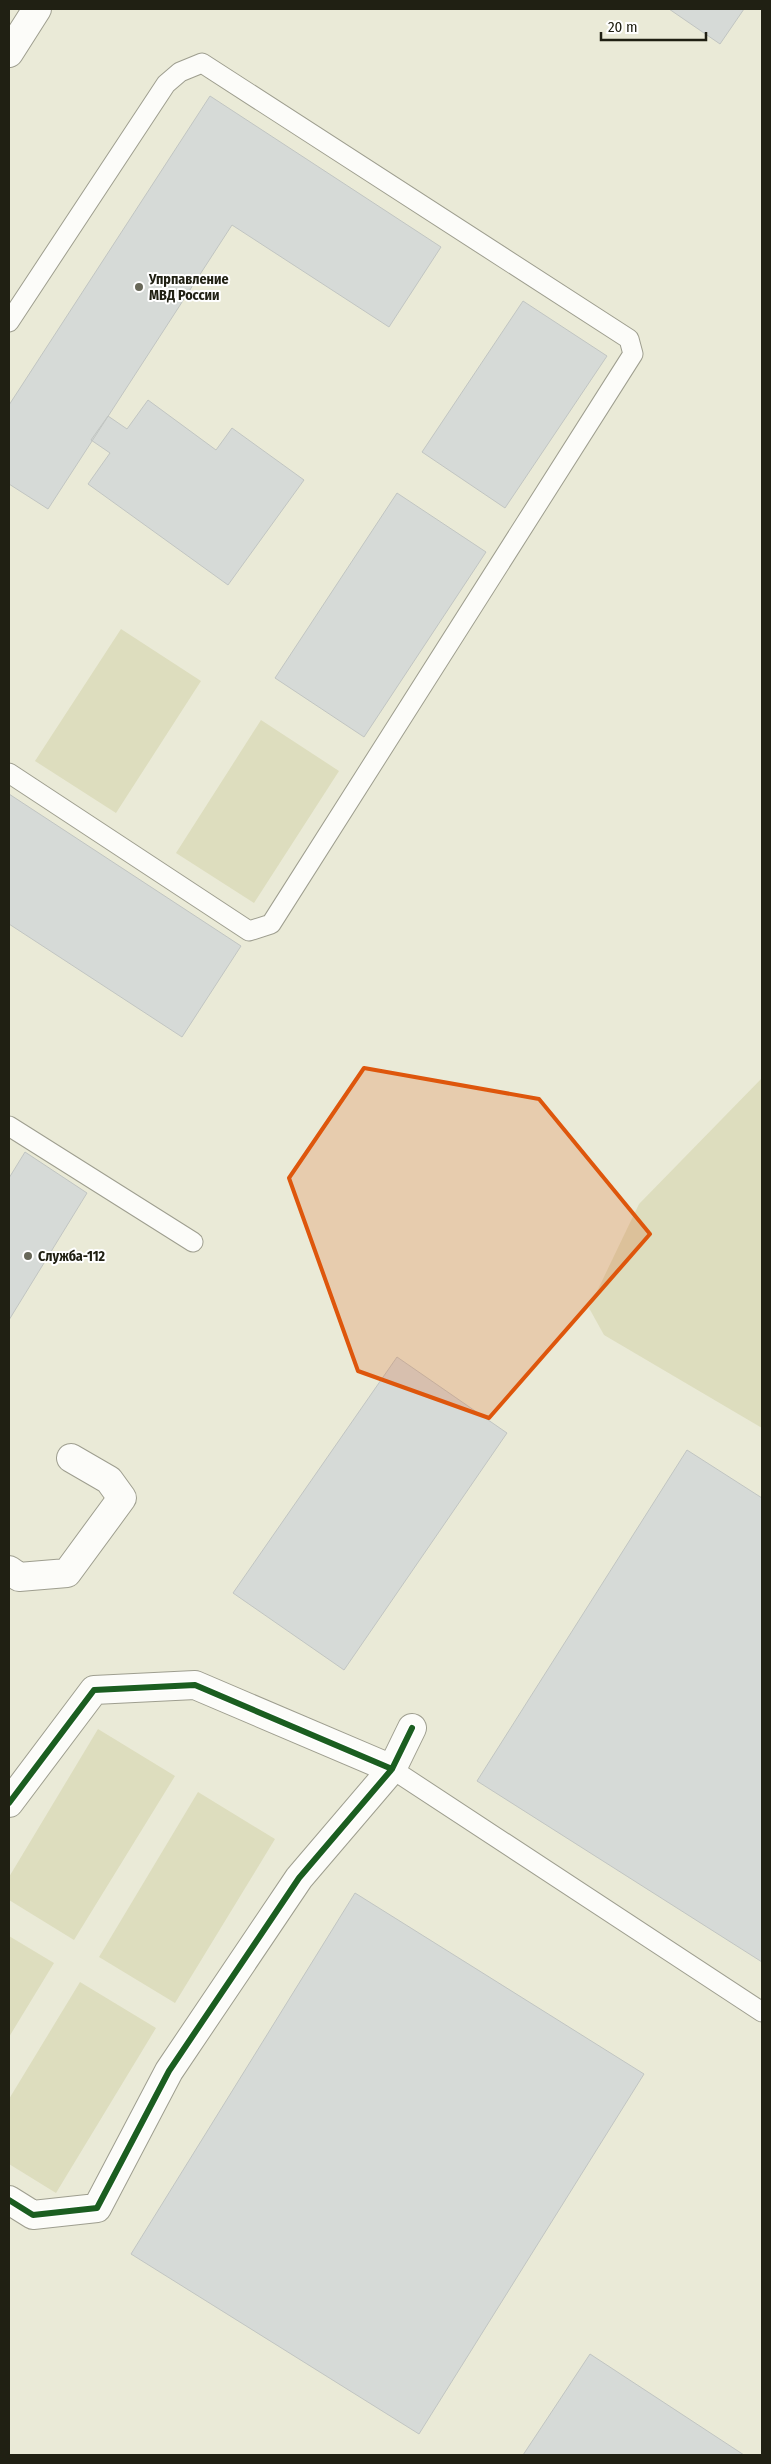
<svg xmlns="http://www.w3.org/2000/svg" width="771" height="2464" viewBox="0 0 771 2464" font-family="'Fira Sans Condensed',sans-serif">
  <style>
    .green { fill: #ddddbe }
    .building { fill: #d6dad7; stroke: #c1c5c2 }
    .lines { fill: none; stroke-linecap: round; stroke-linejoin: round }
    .service-casing { stroke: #9e9e8f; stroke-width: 21 }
    .minor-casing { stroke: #9e9e8f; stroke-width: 30 }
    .service { stroke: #fcfcf9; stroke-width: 19 }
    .minor { stroke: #fcfcf9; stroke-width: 28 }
    .cycleway-casing { stroke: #fff; stroke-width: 9 }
    .cycleway { stroke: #1b5e20; stroke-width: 6 }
    .marked { fill: #de560c; fill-opacity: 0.2; stroke: #de560c; stroke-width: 4; stroke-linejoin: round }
    .poi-dot { fill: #676758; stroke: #fff; stroke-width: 2 }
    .labels { text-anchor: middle; stroke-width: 4; stroke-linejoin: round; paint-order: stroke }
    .poi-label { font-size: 14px; font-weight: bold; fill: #202013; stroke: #fff; text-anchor: start }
  </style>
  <rect width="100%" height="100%" fill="#eaead7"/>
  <path class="green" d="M121,629L201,681L116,813L35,761Z
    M261,720L339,771L254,903L176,853Z
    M762,1078V1428L604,1335L589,1308L639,1204Z
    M98,1729L175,1776L74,1940L9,1900V1877Z
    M198,1792L275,1839L175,2003L99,1957Z
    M9,1936L54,1963L9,2037Z
    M80,1982L156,2028L56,2193L9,2164V2099Z"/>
  <path class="building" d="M669,9H744L720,44Z
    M210,96L441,247L389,327L232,225L48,509L9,484V405Z
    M523,301L607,356L505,508L422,452Z
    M148,400L216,450L232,428L304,480L228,585L88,484L110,453L91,440L108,416L127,429Z
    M397,493L486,552L364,737L275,678Z
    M9,794L241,946L182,1037L9,924Z
    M25,1152L87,1193L9,1320V1178Z
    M397,1357L507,1433L344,1670L233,1593Z
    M687,1450L762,1498V1962L477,1781Z
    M355,1893L644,2074L419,2434L131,2254Z
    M590,2354L744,2455H523Z"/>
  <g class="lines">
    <defs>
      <path id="service" d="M9,322L166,84L180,72L202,63L629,339L633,354L271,924L249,931L9,773
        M9,1126L193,1242
        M392,1769L762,2012"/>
      <path id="minor" d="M9,53L37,9
        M9,1570L19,1577L67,1573L122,1498L109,1480L71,1458
        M9,1803L94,1690L195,1685L392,1769
        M9,2200L33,2215L97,2208L169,2071L299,1878L392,1769L412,1728"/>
    </defs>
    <use href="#service" class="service-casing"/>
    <use href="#minor" class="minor-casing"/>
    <use href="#service" class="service"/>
    <use href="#minor" class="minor"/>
    <defs>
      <path id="cycleway" d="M9,1803L94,1690L195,1685L392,1769
        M9,2200L33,2215L97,2208L169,2071L299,1878L392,1769L412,1728"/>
    </defs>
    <use href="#cycleway" class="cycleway-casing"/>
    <use href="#cycleway" class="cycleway"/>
  </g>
  <path class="marked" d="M364,1068L539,1099L650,1234L489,1418L358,1371L289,1178Z"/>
  <g class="poi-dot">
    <circle cx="139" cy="287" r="5"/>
    <circle cx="28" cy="1256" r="5"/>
  </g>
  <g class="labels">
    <g class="poi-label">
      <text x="149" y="284">Упрпавление<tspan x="149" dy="16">МВД России</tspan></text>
      <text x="38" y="1261">Служба-112</text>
    </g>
  </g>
  <rect width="771" height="2464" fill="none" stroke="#202013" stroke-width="20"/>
  <path d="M601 32v8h105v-8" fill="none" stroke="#202013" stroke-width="2.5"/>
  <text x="608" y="32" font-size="15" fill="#202013" stroke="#ffffff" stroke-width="4" paint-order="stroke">20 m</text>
</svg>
